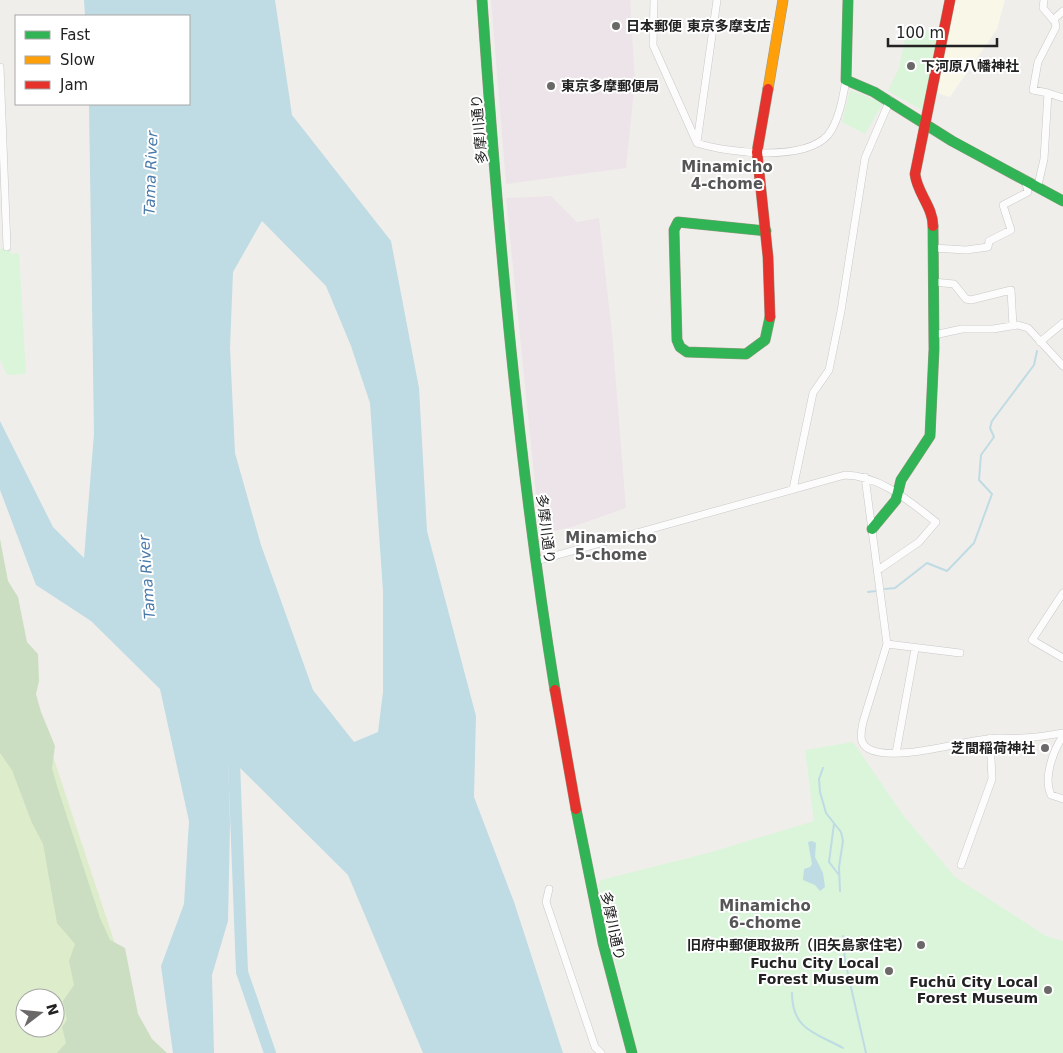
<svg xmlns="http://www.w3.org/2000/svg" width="1063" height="1053" viewBox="0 0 1063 1053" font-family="'DejaVu Sans','Noto Sans JP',sans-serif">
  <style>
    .industrial { fill: #ede4e9 }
    .education { fill: #f8f7e8 }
    .grass { fill: #ddeccb; fill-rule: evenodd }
    .forest { fill: #cbdec1 }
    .park { fill: #daf5da }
    .water { fill: #bfdbe3; fill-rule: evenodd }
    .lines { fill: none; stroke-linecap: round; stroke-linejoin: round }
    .stream { stroke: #bfdbe3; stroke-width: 2 }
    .river { stroke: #bfdbe3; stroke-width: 12 }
    .street-casing { stroke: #c9c8c7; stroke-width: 8 }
    .fast-casing { stroke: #999a82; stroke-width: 11 }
    .slow-casing { stroke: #999a82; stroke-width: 11 }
    .jam-casing { stroke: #999a82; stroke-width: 11 }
    .street { stroke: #fdfcfc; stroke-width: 7 }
    .fast { stroke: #30b455; stroke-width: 10 }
    .slow { stroke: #ff9f0a; stroke-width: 10 }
    .jam { stroke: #e5322d; stroke-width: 10 }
    .poi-dot { fill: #6a6968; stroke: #fff; stroke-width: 2 }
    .labels { text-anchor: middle; stroke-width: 4; stroke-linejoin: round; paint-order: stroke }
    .poi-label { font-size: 14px; font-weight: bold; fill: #222; stroke: #fff; text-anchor: end }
    .street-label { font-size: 14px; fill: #222; stroke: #fff }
    .neighbourhood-label { font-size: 15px; font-weight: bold; fill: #555; stroke: #fff }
    .water-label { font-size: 15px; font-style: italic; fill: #4a7aab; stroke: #fff }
  </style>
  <rect width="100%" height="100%" fill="#f0eeeb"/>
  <path class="industrial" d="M491,0H630L635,81L626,168L506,184Z
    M551,196L577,222L599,218L612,333L626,508L572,527L540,534L506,198Z"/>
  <path class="education" d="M954,0H1005L997,29L950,97L937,93Z"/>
  <path class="grass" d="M0,596L121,962L138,1053H0ZM25,998H55V1028H25Z"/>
  <path class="forest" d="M0,539L8,581L18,597L27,642L38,654L39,681L36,694L41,712L55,746L52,768L57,786L100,918L110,940L125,948L138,1014L152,1039L167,1053H57L66,1043L62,1027L67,1020L63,1001L74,985L69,961L75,944L57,923L43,844L32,823L12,770L0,753Z"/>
  <path class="park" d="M907,29L939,31L922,110L888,91L899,68Z
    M850,90L883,103L865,134L842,122Z
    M10,247L11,254L19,253L26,374L7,375L0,360V249Z
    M853,742L903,815L955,877L1046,936L1063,941V1053H639L632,1037L598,885L601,880L708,853L814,821L805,750Z"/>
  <path class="water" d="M84,0H275L292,115L391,241L419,388L427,531L476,716L474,797L514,902L563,1053H423L348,875L228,756L230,824L228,921L212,975L214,1053H173L161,966L184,904L189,821L160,689L91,621L36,585L0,490V421L53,527L84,558L94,434L89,104H189V16H85ZM262,221L326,286L351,346L370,403L383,591V692L378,732L354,742L313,690L261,545L235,453L230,348L233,272Z
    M812,841L816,843L815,857L823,873L825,887L820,891L815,885L803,880L804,869L810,867L812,864L808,842Z"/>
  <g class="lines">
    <path class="stream" d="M885,589L895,588L927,563L947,571L974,543L992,494L979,480L981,455L994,437L990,428L992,421L1034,365L1037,351
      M868,592L876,591
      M823,768L819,779L820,792L826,813L841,832L843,841L839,867L840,891
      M834,824L829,862L839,875
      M843,936L845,961L866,1053
      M792,993C792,1030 816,1033 843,1048"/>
    <path class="river" d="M226,749L234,762L242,972L270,1053"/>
    <defs>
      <path id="street" d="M654,0L653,45L697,143
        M1053,20L1063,11
        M0,67L7,247
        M1048,93L1063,98
        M697,142L717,0
        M697,143C728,153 804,162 828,135C839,121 843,97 846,80
        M1038,185L1044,159L1048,93L1033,90L1038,62L1056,27L1055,22L1043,8L1044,0
        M933,248L966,250L988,247L989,241L1011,230L1003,205L1028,192L1025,179
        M933,282L954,284L966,299L971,300L1011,290L1013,326
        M934,335L962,329H993L1018,325L1028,328L1063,366
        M1040,342L1063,323
        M865,477L887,644L863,722C861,733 858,743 869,749C894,762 959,742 987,739C998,737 1010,739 1021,738C1035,738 1049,735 1063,733
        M793,489L813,393L829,370L841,311L865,158L890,100
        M536,561L845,475C881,476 909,501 936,522L919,542L878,570
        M1063,593L1032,640L1063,658
        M887,644L960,653
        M1063,736C1053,751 1043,778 1051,795L1063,799
        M896,753L915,649
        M961,865L992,779L990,738
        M549,889L546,902L595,1047L601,1053"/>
      <path id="fast" d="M482,0C498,231 518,462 555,690
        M848,0L846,80L874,92L952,141L1063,201
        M766,231L678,222L674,230L677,340L680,347L687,352L746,354L765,340L770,317
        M872,529L896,500L901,480L930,436L934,349L933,226
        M576,809L603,943L632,1053"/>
      <path id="slow" d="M768,89L783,0"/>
      <path id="jam" d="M768,89L757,152L768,257L770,317
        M933,226C933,207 917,193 915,174L950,0
        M555,690L576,809"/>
    </defs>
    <use href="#street" class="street-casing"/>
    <use href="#fast" class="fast-casing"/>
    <use href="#slow" class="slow-casing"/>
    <use href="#jam" class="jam-casing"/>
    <use href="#street" class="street"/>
    <use href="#fast" class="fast"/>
    <use href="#slow" class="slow"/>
    <use href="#jam" class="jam"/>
  </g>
  <g class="poi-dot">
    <circle cx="616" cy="26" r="5"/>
    <circle cx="911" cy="66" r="5"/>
    <circle cx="551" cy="86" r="5"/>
    <circle cx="1045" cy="748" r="5"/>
    <circle cx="921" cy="945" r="5"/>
    <circle cx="889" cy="971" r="5"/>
    <circle cx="1048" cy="990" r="5"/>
  </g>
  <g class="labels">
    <g class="poi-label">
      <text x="626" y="31" text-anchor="start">日本郵便 東京多摩支店</text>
      <text x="921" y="71" text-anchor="start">下河原八幡神社</text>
      <text x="561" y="91" text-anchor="start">東京多摩郵便局</text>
      <text x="1035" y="753">芝間稲荷神社</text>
      <text x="911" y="950">旧府中郵便取扱所（旧矢島家住宅）</text>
      <text x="879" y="968">Fuchu City Local<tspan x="879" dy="16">Forest Museum</tspan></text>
      <text x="1038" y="987">Fuchū City Local<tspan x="1038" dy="16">Forest Museum</tspan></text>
    </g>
    <g class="street-label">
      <text transform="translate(479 129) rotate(-95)" y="5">多摩川通り</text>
      <text transform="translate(546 529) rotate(83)" y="5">多摩川通り</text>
      <text transform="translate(613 926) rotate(78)" y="5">多摩川通り</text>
    </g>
    <g class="neighbourhood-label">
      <text x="727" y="172">Minamicho<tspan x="727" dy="17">4-chome</tspan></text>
      <text x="611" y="543">Minamicho<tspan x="611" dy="17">5-chome</tspan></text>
      <text x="765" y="911">Minamicho<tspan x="765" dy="17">6-chome</tspan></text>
    </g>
    <g class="water-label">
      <text transform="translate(151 173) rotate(-88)" y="5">Tama River</text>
      <text transform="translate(147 577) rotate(-94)" y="5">Tama River</text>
    </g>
  </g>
  <rect x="15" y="15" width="175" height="90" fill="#ffffff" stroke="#a7a7a7"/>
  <rect x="25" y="31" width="25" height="8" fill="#30b455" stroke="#a7a7a7"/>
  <text x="60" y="40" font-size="15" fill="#222222">Fast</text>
  <rect x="25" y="56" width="25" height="8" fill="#ff9f0a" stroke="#a7a7a7"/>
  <text x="60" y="65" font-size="15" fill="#222222">Slow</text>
  <rect x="25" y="81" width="25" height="8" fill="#e5322d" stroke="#a7a7a7"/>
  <text x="60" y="90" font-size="15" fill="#222222">Jam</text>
  <g transform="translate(40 1013) rotate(74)"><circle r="24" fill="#ffffff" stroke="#a7a7a7"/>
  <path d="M0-4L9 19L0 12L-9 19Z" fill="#6a6968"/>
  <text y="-8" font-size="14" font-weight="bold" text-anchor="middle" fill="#222222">N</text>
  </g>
  <path d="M888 38v8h109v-8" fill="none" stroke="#222222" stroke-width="2.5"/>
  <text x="896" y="38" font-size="15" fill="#222222" stroke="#ffffff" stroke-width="4" paint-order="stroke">100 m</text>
</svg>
